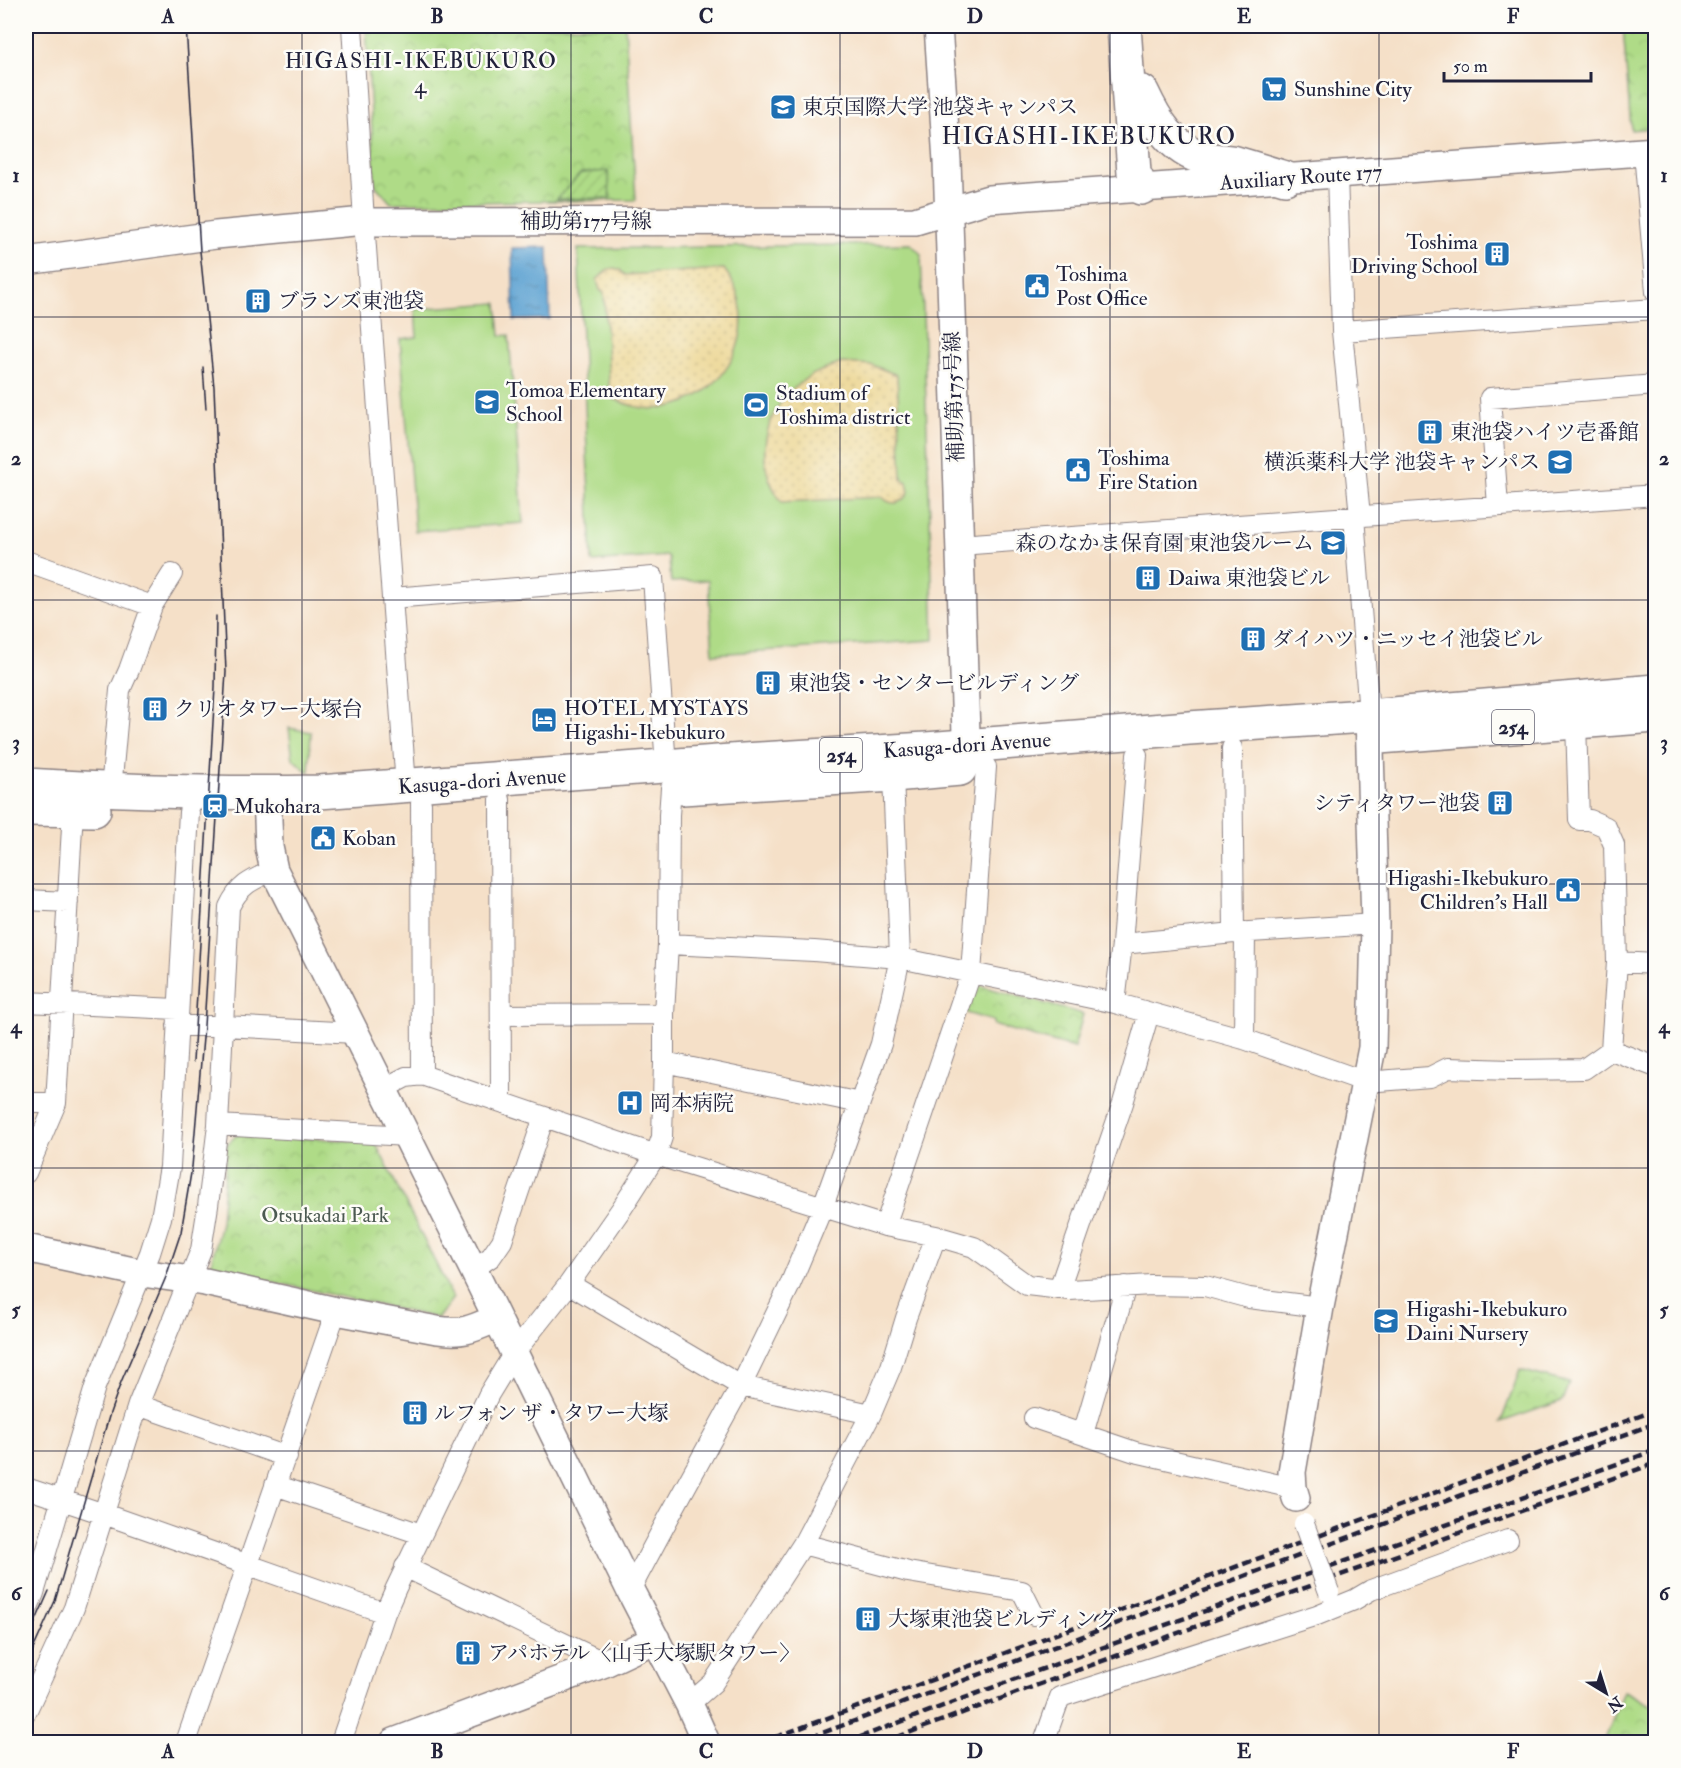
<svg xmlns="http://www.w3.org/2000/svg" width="1681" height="1768" viewBox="0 0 1681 1768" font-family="'IM FELL Double Pica','Noto Serif JP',serif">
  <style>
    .grass { fill: #afdb87; stroke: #687e61; stroke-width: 1.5 }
    .sand { fill: url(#sand-dots); stroke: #887e6c; stroke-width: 1.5 }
    .park { fill: url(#park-crowns); stroke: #687e61; stroke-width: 1.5 }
    .garden { fill: url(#garden-furrows); stroke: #687e61; stroke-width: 1.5 }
    .water { fill: url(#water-ripples); stroke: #3e6286; stroke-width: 1.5 }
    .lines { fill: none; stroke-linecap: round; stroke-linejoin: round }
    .street-casing { stroke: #8c8182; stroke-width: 22 }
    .secondary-casing { stroke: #8c8182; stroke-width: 30 }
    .highway-casing { stroke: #8c8182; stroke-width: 36 }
    .street { stroke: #fff; stroke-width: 20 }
    .secondary { stroke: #fff; stroke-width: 27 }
    .highway { stroke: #fff; stroke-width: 33 }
    .tram { stroke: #22223b; stroke-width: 1.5 }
    .rail { stroke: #22223b; stroke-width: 4.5; stroke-dasharray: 9 4.5; stroke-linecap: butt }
    .street-bridge-casing { stroke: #8c8182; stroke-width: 22; stroke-linecap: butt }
    .street-bridge { stroke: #fff; stroke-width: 20 }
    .grid { fill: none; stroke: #22223b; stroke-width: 1.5; stroke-opacity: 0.55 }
    .labels { text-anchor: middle; stroke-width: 5; stroke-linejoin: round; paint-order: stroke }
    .shield { fill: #fdfcf7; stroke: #646373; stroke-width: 1.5 }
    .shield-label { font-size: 20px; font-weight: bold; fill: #22223b }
    .poi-label { font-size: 21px; fill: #22223b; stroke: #fdfcf7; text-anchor: start }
    .street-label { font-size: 21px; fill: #22223b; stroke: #fdfcf7 }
    .park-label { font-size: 21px; fill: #4c5a52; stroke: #fdfcf7 }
    .neighbourhood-label { font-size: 22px; letter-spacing: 1.5px; fill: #22223b; stroke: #fdfcf7 }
    .quarter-label { font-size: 24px; letter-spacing: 1.5px; fill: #22223b; stroke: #fdfcf7 }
    .neatline { fill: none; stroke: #22223b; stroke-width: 2 }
    .grid-label { font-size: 20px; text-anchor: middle; font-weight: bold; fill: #22223b }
  </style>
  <defs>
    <pattern id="sand-dots" width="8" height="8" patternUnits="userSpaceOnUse" patternTransform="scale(1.5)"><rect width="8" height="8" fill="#eeda9e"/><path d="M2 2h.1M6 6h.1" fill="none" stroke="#ccbb89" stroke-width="1.8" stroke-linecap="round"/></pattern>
    <pattern id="park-crowns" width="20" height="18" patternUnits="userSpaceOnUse" patternTransform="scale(1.5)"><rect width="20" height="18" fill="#afdb87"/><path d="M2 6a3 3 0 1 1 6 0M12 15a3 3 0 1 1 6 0" fill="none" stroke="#96bc75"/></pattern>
    <pattern id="garden-furrows" width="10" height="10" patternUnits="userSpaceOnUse" patternTransform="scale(1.5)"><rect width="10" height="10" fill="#afdb87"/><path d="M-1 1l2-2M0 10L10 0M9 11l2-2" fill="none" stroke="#96bc75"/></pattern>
    <pattern id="water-ripples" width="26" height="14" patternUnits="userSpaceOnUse" patternTransform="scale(1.5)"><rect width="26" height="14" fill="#5ba1d1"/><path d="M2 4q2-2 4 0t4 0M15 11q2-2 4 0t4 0" fill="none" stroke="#4b83ab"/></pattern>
  </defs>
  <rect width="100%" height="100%" fill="#fdfcf7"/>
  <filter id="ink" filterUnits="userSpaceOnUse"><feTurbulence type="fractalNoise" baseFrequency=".0167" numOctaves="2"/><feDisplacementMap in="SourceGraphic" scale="12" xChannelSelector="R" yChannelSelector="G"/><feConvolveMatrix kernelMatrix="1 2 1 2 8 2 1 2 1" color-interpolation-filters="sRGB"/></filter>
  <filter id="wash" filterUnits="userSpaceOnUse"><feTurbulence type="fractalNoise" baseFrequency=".008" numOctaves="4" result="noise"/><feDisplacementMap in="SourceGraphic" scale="24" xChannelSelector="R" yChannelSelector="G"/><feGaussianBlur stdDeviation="1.35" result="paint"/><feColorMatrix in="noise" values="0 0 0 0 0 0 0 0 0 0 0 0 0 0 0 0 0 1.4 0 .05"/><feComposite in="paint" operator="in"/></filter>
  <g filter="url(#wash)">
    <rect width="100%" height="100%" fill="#f5e0c8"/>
    <path class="grass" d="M911,244L921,254L934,640L713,654L708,580L671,582L669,558L667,556L592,562L578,249Z
      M497,303L500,336L509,335L523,523L415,531L400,339L417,337L415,309Z
      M289,728L311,732L309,773L293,759Z"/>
    <path class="sand" d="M614,268L620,270L625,275L724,269C766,322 729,399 663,408C644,411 627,405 610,397L604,293L600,290L597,280L607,270Z
      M842,363L872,365L897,375L902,479L907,482L909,492C903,504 892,507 882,497L782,502C753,464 762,412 800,383C812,373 828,368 842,363Z"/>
    <path class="park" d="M366,26H625L636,200L391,203L375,185Z
      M1623,26H1655V128L1631,130Z
      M974,984L1083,1014L1074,1048L993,1025V1021L966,1013Z
      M238,1134L375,1142L453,1298L438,1318L210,1268L221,1222L227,1144Z
      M1520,1370L1569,1383L1562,1401L1501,1422Z
      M1624,1691L1655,1707V1742H1604Z"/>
    <path class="garden" d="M608,171L610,198L557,199L581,173Z"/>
    <path class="water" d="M548,247L550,319L514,320L512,248Z"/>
  </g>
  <g filter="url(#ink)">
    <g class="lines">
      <defs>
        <path id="street" d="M352,26L364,221L406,786
          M1644,152L1656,292
          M1337,174L1342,331L1360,516
          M1342,331L1656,309
          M1498,506L1490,398L1656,385
          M1354,516L1369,715
          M959,545L1656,495
          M26,561L152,606
          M392,598L653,577L666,767
          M1576,722L1579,820H1590L1606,827L1614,845L1617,962L1611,1050
          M1232,748L1234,933
          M111,790L120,690L129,670L152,606L172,574
          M500,799L501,1101
          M421,803L422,1075
          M26,900L68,902
          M668,944L814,951L900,958L1115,1003L1244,1039L1366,1082L1430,1077L1448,1068L1511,1070L1584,1069L1611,1050L1656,1067
          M1122,944L1234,933L1375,924
          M1617,962L1656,964
          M26,1002L177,1009
          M1115,1003L1122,944L1137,755
          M501,1015L664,1014
          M177,1026H224L355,1033
          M1244,1039L1245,933
          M664,1062L860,1103
          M383,1089L406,1077L422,1075L656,1155L885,1226L936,1236L974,1247L1027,1285L1070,1290L1151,1285L1205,1286L1249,1298L1320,1307
          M26,1103H56
          M218,1125L407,1136
          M26,1173L56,1103L73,810
          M885,1226L971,973L986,767
          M473,1269L491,1257L502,1241L544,1117
          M569,1284L741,1386L871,1414
          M1059,1289L1123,1103L1149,1013
          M138,1405L287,1457
          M1034,1418L1135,1452L1293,1488
          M1083,1434L1126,1286
          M275,1485L421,1534
          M26,1488L104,1514L385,1613
          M803,1544L908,1572L1022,1591L1034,1615
          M405,1567L605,1663
          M630,1590L669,1517L741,1386L789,1287L823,1206L881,1044L900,958L893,775
          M26,1612L34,1593L95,1387L150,1253L161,1218L170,1167L189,812
          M689,1704L713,1683L803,1544L871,1414L891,1367L906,1318L936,1236
          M26,1712L74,1608L138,1405L201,1250L208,1206L218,1125L229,907C240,884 252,880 274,870
          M186,1742L336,1311
          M341,1742L385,1613L396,1588L489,1394L514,1353L569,1284L622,1208L656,1155L662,1137L664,1062V1014L668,944L669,815L671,788
          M1044,1742L1060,1697L1317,1615L1354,1600L1371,1590L1508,1540"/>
        <path id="secondary" d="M938,26L947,161L967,764
          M26,261L216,235L354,222L915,221L989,199L1656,151
          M267,793L269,847L274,870L473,1269L630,1590L689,1704L706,1742
          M26,1248L142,1273L205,1282L336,1311L437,1330C464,1334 472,1329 497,1318
          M1296,1498L1293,1488L1292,1472L1320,1307L1372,1048L1375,924L1369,715
          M394,1742L605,1663L656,1639"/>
        <path id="highway" d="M1124,26L1134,173L1141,188
          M1142,92C1155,120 1172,150 1204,158C1214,161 1226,161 1236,163C1253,168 1269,173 1285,178
          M1379,737L1656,716
          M26,785C123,791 221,794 319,792L744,760L926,749L1189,728L1393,714L1656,691
          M682,788L893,775L960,769
          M26,809L94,810"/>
      </defs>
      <use href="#street" class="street-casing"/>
      <use href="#secondary" class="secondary-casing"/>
      <use href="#highway" class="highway-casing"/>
      <use href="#street" class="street"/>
      <use href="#secondary" class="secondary"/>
      <use href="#highway" class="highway"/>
      <path class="tram" d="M203,367L206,409
        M193,1062L215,688L216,616
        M26,1643L49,1591
        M26,1665L55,1601L110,1413L121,1382L166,1277L181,1232L192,1167L204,1026L226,672L214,387L200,251L186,26"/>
      <path class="rail" d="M762,1742L1024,1646L1656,1410
        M798,1742L1656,1423
        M847,1742L1034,1672L1656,1450
        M884,1742L1178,1633L1656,1463"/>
      <defs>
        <path id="street-bridge" d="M1304,1524L1329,1592"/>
      </defs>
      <use href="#street-bridge" class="street-bridge-casing"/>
      <use href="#street-bridge" class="street-bridge"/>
    </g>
  </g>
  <path class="grid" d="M302,26V1742M571,26V1742M840,26V1742M1110,26V1742M1379,26V1742M26,317H1656M26,600H1656M26,884H1656M26,1168H1656M26,1451H1656"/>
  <defs>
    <symbol id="supermarket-square" viewBox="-11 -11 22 22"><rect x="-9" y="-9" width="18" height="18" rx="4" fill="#1f6fb2" stroke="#fdfcf7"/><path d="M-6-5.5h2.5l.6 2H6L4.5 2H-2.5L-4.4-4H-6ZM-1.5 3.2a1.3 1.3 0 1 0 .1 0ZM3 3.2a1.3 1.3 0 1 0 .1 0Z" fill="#fff"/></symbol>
    <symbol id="university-square" viewBox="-11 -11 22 22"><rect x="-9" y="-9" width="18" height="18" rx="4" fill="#1f6fb2" stroke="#fdfcf7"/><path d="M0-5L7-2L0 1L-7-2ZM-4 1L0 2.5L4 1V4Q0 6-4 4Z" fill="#fff"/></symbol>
    <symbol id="building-square" viewBox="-11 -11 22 22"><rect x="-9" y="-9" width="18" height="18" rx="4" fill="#1f6fb2" stroke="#fdfcf7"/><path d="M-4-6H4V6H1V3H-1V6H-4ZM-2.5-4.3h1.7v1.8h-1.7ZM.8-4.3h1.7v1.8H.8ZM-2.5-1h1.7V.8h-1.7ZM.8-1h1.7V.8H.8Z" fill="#fff"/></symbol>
    <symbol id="civic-square" viewBox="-11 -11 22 22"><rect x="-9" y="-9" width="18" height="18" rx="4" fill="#1f6fb2" stroke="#fdfcf7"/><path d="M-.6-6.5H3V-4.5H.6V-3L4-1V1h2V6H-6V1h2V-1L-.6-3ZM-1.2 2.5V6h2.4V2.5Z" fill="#fff"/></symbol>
    <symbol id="school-square" viewBox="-11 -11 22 22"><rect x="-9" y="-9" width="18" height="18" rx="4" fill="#1f6fb2" stroke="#fdfcf7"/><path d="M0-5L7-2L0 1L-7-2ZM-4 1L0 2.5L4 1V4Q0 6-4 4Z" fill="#fff"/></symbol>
    <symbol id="stadium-square" viewBox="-11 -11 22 22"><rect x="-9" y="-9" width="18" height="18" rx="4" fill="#1f6fb2" stroke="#fdfcf7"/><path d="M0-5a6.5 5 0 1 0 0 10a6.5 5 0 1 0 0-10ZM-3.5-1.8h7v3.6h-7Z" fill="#fff"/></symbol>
    <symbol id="hotel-square" viewBox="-11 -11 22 22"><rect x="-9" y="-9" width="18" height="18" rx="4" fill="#1f6fb2" stroke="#fdfcf7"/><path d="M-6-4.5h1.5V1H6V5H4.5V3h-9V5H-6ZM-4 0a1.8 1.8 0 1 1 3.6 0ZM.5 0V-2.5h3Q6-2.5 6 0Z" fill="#fff"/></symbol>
    <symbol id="station-square" viewBox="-11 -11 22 22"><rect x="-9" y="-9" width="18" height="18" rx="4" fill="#1f6fb2" stroke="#fdfcf7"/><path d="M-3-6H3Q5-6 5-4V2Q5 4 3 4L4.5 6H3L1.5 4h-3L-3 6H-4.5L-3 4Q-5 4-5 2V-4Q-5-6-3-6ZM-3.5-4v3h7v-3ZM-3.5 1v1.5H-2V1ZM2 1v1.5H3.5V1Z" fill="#fff"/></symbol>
    <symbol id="hospital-square" viewBox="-11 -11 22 22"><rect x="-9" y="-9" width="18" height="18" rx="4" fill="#1f6fb2" stroke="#fdfcf7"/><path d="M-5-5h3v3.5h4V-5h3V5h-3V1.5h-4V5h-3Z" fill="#fff"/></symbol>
  </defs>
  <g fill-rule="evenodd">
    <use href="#supermarket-square" x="1259" y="74" width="30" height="30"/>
    <use href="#university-square" x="768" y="92" width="30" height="30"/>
    <use href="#building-square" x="1482" y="239" width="30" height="30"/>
    <use href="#civic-square" x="1022" y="271" width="30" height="30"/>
    <use href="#building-square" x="243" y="286" width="30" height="30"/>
    <use href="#school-square" x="472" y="387" width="30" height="30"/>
    <use href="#stadium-square" x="741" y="390" width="30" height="30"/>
    <use href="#building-square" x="1415" y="417" width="30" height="30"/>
    <use href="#university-square" x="1545" y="447" width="30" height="30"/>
    <use href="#civic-square" x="1063" y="455" width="30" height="30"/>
    <use href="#school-square" x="1318" y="528" width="30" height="30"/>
    <use href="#building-square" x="1133" y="563" width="30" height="30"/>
    <use href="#building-square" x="1238" y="624" width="30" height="30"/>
    <use href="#building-square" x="753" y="668" width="30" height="30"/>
    <use href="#building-square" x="140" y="694" width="30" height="30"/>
    <use href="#hotel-square" x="529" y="705" width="30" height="30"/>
    <use href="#building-square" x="1485" y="788" width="30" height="30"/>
    <use href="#station-square" x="200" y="791" width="30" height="30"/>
    <use href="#civic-square" x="308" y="823" width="30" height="30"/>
    <use href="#civic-square" x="1553" y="875" width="30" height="30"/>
    <use href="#hospital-square" x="615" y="1088" width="30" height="30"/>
    <use href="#school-square" x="1371" y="1306" width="30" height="30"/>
    <use href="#building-square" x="400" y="1398" width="30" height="30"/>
    <use href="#building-square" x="853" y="1604" width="30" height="30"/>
    <use href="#building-square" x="453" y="1638" width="30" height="30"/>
  </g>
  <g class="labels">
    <g class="shield">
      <rect x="1492" y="710" width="42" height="34" rx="4.5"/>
      <rect x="820" y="738" width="42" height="34" rx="4.5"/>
    </g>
    <g class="shield-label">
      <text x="1513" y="734">254</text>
      <text x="841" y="762">254</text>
    </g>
    <g class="poi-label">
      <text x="1294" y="96">Sunshine City</text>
      <text x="802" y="114">東京国際大学 池袋キャンパス</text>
      <text x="1478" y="249" text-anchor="end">Toshima<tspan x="1478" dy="24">Driving School</tspan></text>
      <text x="1056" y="281">Toshima<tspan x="1056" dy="24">Post Office</tspan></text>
      <text x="278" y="308">ブランズ東池袋</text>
      <text x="506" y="397">Tomoa Elementary<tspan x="506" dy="24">School</tspan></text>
      <text x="776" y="400">Stadium of<tspan x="776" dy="24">Toshima district</tspan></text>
      <text x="1450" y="439">東池袋ハイツ壱番館</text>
      <text x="1098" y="465">Toshima<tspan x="1098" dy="24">Fire Station</tspan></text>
      <text x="1540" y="469" text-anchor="end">横浜薬科大学 池袋キャンパス</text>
      <text x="1314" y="550" text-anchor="end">森のなかま保育園 東池袋ルーム</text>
      <text x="1168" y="585">Daiwa 東池袋ビル</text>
      <text x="1272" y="646">ダイハツ・ニッセイ池袋ビル</text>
      <text x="788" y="690">東池袋・センタービルディング</text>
      <text x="564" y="715">HOTEL MYSTAYS<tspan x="564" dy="24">Higashi-Ikebukuro</tspan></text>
      <text x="174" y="716">クリオタワー大塚台</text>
      <text x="1480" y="810" text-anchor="end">シティタワー池袋</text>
      <text x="234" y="813">Mukohara</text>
      <text x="342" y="845">Koban</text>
      <text x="1548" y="885" text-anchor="end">Higashi-Ikebukuro<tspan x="1548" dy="24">Children's Hall</tspan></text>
      <text x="650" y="1110">岡本病院</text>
      <text x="1406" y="1316">Higashi-Ikebukuro<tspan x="1406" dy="24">Daini Nursery</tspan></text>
      <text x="434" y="1420">ルフォン ザ・タワー大塚</text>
      <text x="888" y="1626">大塚東池袋ビルディング</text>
      <text x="488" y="1660">アパホテル〈山手大塚駅タワー〉</text>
    </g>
    <g class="street-label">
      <text transform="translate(1301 177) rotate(-4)" y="7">Auxiliary Route 177</text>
      <text x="586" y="228">補助第177号線</text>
      <text transform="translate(954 397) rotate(-92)" y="7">補助第175号線</text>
      <text transform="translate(967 745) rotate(-4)" y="7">Kasuga-dori Avenue</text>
      <text transform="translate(482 781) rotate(-4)" y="7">Kasuga-dori Avenue</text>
    </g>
    <g class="park-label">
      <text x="325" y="1222">Otsukadai Park</text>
    </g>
    <g class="neighbourhood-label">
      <text x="421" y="68">HIGASHI-IKEBUKURO<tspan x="421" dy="25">4</tspan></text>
    </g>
    <g class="quarter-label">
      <text x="1089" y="144">HIGASHI-IKEBUKURO</text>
    </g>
  </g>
  <rect width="1681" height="1768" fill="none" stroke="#fdfcf7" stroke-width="66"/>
  <g transform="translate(1606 1693) rotate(142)" stroke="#fdfcf7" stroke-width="4.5" paint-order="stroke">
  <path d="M0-4.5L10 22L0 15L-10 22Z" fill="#22223b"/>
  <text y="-9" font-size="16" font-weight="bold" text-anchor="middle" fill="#22223b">N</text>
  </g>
  <path d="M1444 72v9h147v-9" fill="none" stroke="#22223b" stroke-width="3"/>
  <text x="1453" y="72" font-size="18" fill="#22223b" stroke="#fdfcf7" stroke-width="4.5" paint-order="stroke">50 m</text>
  <rect x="33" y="33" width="1615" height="1702" class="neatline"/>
  <g class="grid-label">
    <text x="168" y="23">A</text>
    <text x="437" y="23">B</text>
    <text x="706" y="23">C</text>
    <text x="975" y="23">D</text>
    <text x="1244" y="23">E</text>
    <text x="1513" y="23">F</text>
    <text x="16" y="182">1</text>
    <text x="1664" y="182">1</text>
    <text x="16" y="465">2</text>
    <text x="1664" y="465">2</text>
    <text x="16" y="749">3</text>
    <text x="1664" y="749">3</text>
    <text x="16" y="1033">4</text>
    <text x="1664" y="1033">4</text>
    <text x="16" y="1316">5</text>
    <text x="1664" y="1316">5</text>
    <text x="16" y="1600">6</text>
    <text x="1664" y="1600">6</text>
    <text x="168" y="1758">A</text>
    <text x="437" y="1758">B</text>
    <text x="706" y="1758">C</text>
    <text x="975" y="1758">D</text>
    <text x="1244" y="1758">E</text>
    <text x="1513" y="1758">F</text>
  </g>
</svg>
